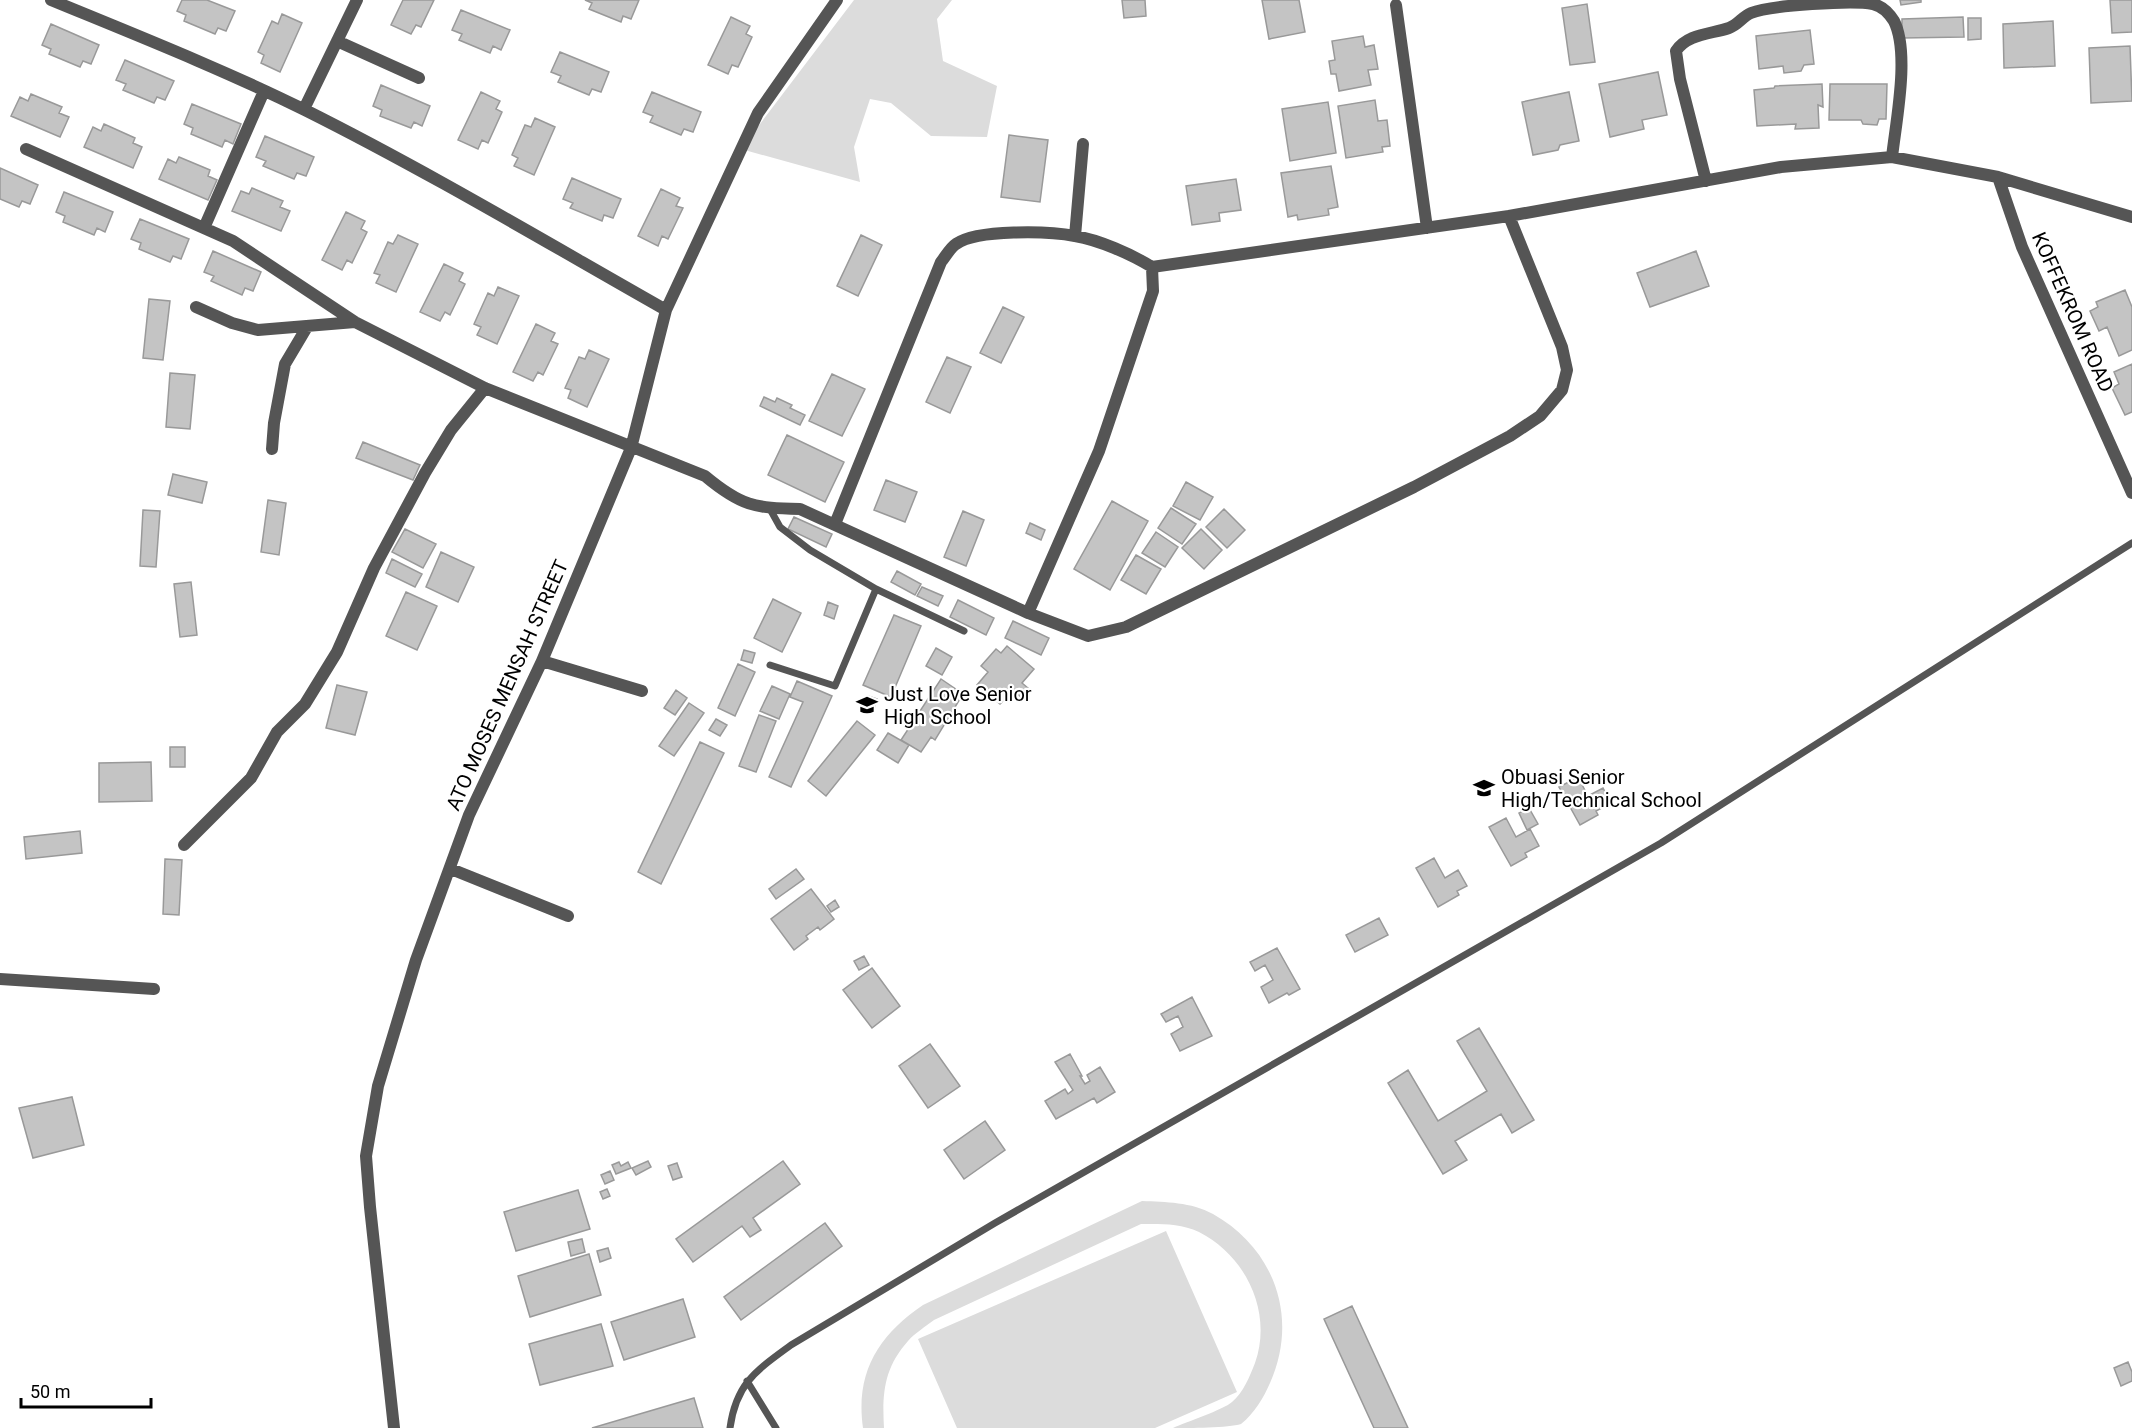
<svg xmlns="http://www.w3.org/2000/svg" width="2132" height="1428" viewBox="0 0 2132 1428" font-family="Roboto,sans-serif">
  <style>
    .green { fill: #dcdcdc }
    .building { fill: #c4c4c4; stroke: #999; stroke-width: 1.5 }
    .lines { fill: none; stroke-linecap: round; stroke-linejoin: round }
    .lane { stroke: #555; stroke-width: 7 }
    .street { stroke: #555; stroke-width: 12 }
    .labels { text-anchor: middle; stroke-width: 4.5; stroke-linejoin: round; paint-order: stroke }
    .street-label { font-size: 20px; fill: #000; stroke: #fff }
    .poi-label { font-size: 20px; fill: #000; stroke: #fff; text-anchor: start }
  </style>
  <rect width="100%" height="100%" fill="#fff"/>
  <path class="green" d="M854,0H952L937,19L943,61L997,86L987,137L931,136L891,103L870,99L854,147L860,182L741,149Z
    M1142,1201C1166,1202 1191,1202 1213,1214C1275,1249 1299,1318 1270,1383C1264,1397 1254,1414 1241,1424C1229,1428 1189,1428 1173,1428C1186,1422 1223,1410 1232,1402C1243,1393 1250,1376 1255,1363C1273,1312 1246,1256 1199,1232C1180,1223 1160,1224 1141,1224L934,1320C925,1327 915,1333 908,1341C884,1368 882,1393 884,1428H863C855,1372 879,1335 923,1305Z
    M1166,1231L1237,1392L1155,1428H957L918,1339Z"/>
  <path class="building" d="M182,0H207L235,11L226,31L218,28L215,34L184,21L186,15L177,11Z
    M403,0H434L421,27L416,25L411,34L391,25Z
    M585,0H639L631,19L623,16L621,22L589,9L592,3Z
    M1122,0H1145L1146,16L1124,18Z
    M1262,0H1299L1305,32L1269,39Z
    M1900,0H1921V2L1901,5Z
    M2110,0H2132V32L2112,33Z
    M1587,4L1595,62L1570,65L1562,8Z
    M461,10L510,30L501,50L493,46L490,53L459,40L462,34L452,30Z
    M282,14L302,23L280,72L261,63L264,55L258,52L272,21L278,24Z
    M731,17L750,26L746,34L752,37L738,67L732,65L728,74L708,65Z
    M1963,17L1964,37L1902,38V19Z
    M1968,18H1981V39L1968,40Z
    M2053,21L2055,66L2004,68L2003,24Z
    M51,24L99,45L91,64L83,61L80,67L49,54L51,49L42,45Z
    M1810,30L1814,64L1804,65L1801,71L1784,73L1783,66L1759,69L1756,36Z
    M1363,36L1365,47L1374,45L1378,69L1368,70L1371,85L1339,91L1336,74H1331L1329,61L1335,60L1332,41Z
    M2130,46L2132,101L2091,103L2089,48Z
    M560,52L609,72L601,92L592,89L589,95L558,82L561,76L551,72Z
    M125,60L174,81L165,100L157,97L154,103L123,90L126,84L116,80Z
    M1658,72L1667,115L1642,120L1644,129L1610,137L1599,84Z
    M1822,84L1823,107L1818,105L1819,128L1795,129L1796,124L1757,126L1754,90L1774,88L1775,86Z
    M1830,84H1887L1886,119H1879L1877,125L1863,124L1861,120H1829Z
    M381,85L430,106L422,126L414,122L411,128L380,116L382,110L373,106Z
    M481,92L500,101L496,109L502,112L488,143L482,140L478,149L458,140Z
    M652,92L701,112L693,132L684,129L681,135L650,122L653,116L643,112Z
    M1569,92L1579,141L1560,145L1558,150L1533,155L1522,102Z
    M31,94L62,107L59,113L69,117L60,137L11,116L20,97L28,101Z
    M1375,100L1378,121L1387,120L1390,146L1382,147L1383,152L1346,158L1338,106Z
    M1328,102L1336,153L1290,161L1282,109Z
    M192,104L241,124L233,144L225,140L222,147L191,134L193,128L184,124Z
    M535,118L555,127L534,175L514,166L518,158L512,155L525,125L531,127Z
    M104,124L135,138L133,143L142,147L133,168L84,147L93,127L101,131Z
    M1009,135L1048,140L1040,202L1001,197Z
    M265,136L314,157L306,176L297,173L294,179L263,166L266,161L256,157Z
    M179,157L210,170L208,176L217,180L208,200L159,179L168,159L176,163Z
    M1331,166L1338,207L1328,209L1329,215L1298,220L1297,215L1288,217L1281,173Z
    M0,168L38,185L30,204L22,201L19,207L0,199Z
    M572,178L621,199L613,218L604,215L602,221L570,208L573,203L563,199Z
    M1236,179L1241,210L1219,213L1220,221L1192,225L1186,186Z
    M252,188L283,201L280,207L290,211L281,231L232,211L241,191L249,194Z
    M661,189L680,198L676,206L683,208L668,239L662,236L658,246L638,236Z
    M64,192L113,212L105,232L97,228L94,235L63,222L65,216L56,212Z
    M346,212L365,221L361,229L367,232L352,263L347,260L342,270L322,260Z
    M140,219L189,239L181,259L173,256L170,262L139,249L141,243L131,239Z
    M398,235L418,244L396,292L376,283L380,275L374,273L388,242L393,244Z
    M861,235L882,245L858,296L837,286Z
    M213,251L261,272L253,291L245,288L242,295L211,281L214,276L204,272Z
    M1696,251L1709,286L1650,307L1637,273Z
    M444,264L463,273L459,281L465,284L450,315L445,312L440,321L420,312Z
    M498,287L519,296L497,344L477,335L481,327L474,324L488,293L494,296Z
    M2125,290L2132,307V350L2119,356L2107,327L2099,331L2090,311L2098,307L2096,302Z
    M149,299L170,301L163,360L143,358Z
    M1003,307L1024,317L1001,363L980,353Z
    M536,324L555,333L551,341L558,344L543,375L538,372L533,381L513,372Z
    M589,350L609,359L587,407L568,398L571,390L565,388L579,357L585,359Z
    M947,357L971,367L950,413L926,402Z
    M2132,364V412L2125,415L2112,388L2119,384L2114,372Z
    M170,373L195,375L190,429L166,427Z
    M832,374L865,389L842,436L809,421Z
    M764,397L775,402L777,398L792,405L790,408L805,415L800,425L760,406Z
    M787,435L844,462L825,502L768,475Z
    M363,442L420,465L413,480L356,458Z
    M173,474L207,482L202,503L168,495Z
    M886,480L917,492L905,522L874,510Z
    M1186,482L1213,497L1200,520L1173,506Z
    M268,500L286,503L279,555L261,552Z
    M1112,501L1148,521L1110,590L1074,569Z
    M1171,508L1196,524L1182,544L1158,528Z
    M1224,509L1245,530L1227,548L1206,527Z
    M143,510L160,511L156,567L140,566Z
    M963,511L984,520L966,566L944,557Z
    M794,517L832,534L826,547L788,529Z
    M1030,523L1045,530L1041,540L1026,533Z
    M405,529L436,544L423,568L392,552Z
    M1201,529L1222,550L1204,569L1182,548Z
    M1156,532L1178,547L1165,567L1142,553Z
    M441,552L474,567L458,602L426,587Z
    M1136,555L1161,569L1146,594L1121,580Z
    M392,559L422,574L415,587L386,573Z
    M897,571L921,584L915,595L891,582Z
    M191,582L197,635L180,637L174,584Z
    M922,587L943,596L938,606L917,596Z
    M406,592L437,606L417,650L386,636Z
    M773,599L801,613L782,652L754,638Z
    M958,600L994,618L986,635L950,617Z
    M828,602L838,606L834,619L824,615Z
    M894,615L921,626L891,697L863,685Z
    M1013,621L1049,638L1041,655L1005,638Z
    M1007,646L1034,669L1022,683L1028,688L1021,697L1013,691L1000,704L977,685L988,672L981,666L996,649L1001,653Z
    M936,648L952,657L942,675L926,666Z
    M744,650L755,653L752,663L741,660Z
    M738,664L755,672L735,716L718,708Z
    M941,679L963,694L935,740L931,737L921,752L901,740Z
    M797,681L832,696L791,787L769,777L803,702L790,697Z
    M337,685L367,692L355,735L326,728Z
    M772,686L790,694L779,719L760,711Z
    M676,690L687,698L675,715L664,708Z
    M868,696L877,699L874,709L865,706Z
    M689,703L704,713L674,756L659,746Z
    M759,715L776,721L756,772L739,766Z
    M716,719L727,725L720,736L709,730Z
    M857,721L875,735L826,796L808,781Z
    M888,733L909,745L898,763L877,750Z
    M700,742L724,753L661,884L638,872Z
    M170,747H185V767H170Z
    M151,762L152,801L99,802V763Z
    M1578,777L1588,796L1603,788L1611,803L1596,811L1598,815L1580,825L1559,787Z
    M1529,808L1538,824L1527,830L1519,813Z
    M1506,818L1516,837L1530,829L1539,846L1525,853L1527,857L1511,866L1489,827Z
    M80,831L82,853L26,859L24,837Z
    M1434,858L1445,878L1458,870L1467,886L1457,891L1459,895L1438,907L1416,868Z
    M165,859L182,860L179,915L163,914Z
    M796,869L804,879L776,899L769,889Z
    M811,889L834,919L820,930L818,927L806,936L808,939L794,950L771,919Z
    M835,900L839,907L831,912L827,906Z
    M1379,918L1388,935L1355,952L1346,935Z
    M1277,948L1300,989L1289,995L1287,993L1269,1003L1261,987L1273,980L1265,965L1255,971L1250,962Z
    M864,956L869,965L859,970L854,961Z
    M872,968L900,1006L872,1028L843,990Z
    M1192,997L1212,1036L1180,1051L1171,1034L1183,1027L1178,1016L1166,1022L1161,1014Z
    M1479,1028L1534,1120L1512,1133L1501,1114L1455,1141L1467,1160L1443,1174L1388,1083L1408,1070L1438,1121L1487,1091L1457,1041Z
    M930,1044L960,1086L928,1108L899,1066Z
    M1070,1054L1082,1076H1080L1085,1084L1090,1081L1087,1075L1100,1067L1115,1092L1097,1103L1094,1098L1056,1119L1045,1101L1065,1089L1068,1094L1073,1090L1055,1062Z
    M72,1097L84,1145L33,1158L19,1108Z
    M985,1121L1005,1150L964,1179L944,1150Z
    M648,1161L651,1167L636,1175L632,1168Z
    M783,1161L800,1184L753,1218L761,1230L750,1237L742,1226L693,1262L676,1239Z
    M619,1162L621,1166L628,1162L631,1168L616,1174L612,1165Z
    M677,1163L682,1177L673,1180L668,1166Z
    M610,1171L614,1180L605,1184L601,1175Z
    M607,1189L610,1196L603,1199L600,1192Z
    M578,1190L590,1229L516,1251L504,1212Z
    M825,1223L842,1246L741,1320L724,1297Z
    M582,1239L585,1252L571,1256L568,1242Z
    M608,1248L611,1258L600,1262L597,1251Z
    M589,1254L601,1295L530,1317L518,1276Z
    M683,1299L695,1337L624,1360L611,1322Z
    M1352,1306L1408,1428H1374L1324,1319Z
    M601,1324L613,1366L540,1385L529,1344Z
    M2128,1362L2132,1372V1381L2121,1386L2114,1368Z
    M694,1398L703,1428H592Z"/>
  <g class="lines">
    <path class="lane" d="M770,509L780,527L810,550L876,589L835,686L770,665
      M876,589L964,631
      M747,1381L776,1428
      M730,1428C736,1383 757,1370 791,1345L995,1223L1661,843L2132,543"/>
    <path class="street" d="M51,0C136,35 222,69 305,110C427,171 546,242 666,310
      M1396,5L1427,228
      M337,41L419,78
      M304,109L357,0
      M26,149L233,241L355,322L485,388L705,476C741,506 754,508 800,509L1028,613L1088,636L1126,627L1414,487L1510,436L1540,416L1562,390L1567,370L1562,347L1509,216L1152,267C1131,254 1099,240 1075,236C1049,231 977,229 956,244C950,248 946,256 941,262L835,524
      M1998,177L2022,247L2132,493
      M1706,181L1680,79L1676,51C1687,34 1711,34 1729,28C1738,25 1743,16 1751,13C1771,5 1853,0 1873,4C1882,6 1889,13 1894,21C1910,53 1896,121 1892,157
      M1509,216L1781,167L1892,157L1998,177L2132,217
      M204,228L264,91
      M1075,236L1083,144
      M196,307L232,323L258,330L355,322
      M272,449L274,423L285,364L307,327
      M1028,613L1099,451L1153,291L1152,267
      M542,661L642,691
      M184,845L251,778L277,732L305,704L337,652L374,568L425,473L451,430L485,388
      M451,869L568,916
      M0,979L154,989
      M394,1428L370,1207L366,1156L378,1086L416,960L469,815L542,661L631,448L666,310L758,113L837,0"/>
  </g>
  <defs>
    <symbol id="school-bare" viewBox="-9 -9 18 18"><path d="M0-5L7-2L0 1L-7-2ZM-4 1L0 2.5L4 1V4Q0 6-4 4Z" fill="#000" stroke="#fff" stroke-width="2.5" paint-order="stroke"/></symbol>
  </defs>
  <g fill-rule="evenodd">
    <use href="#school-bare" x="852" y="690" width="30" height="30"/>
    <use href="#school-bare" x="1469" y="773" width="30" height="30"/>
  </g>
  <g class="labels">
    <g class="street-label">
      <text transform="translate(2073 312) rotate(66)" y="7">KOFFEKROM ROAD</text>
      <text transform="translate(507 685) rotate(-66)" y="7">ATO MOSES MENSAH STREET</text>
    </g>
    <g class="poi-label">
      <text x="884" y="701">Just Love Senior<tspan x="884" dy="23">High School</tspan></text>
      <text x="1501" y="784">Obuasi Senior<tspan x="1501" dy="23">High/Technical School</tspan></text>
    </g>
  </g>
  <path d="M21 1398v9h130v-9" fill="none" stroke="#000000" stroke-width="3"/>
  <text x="30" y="1398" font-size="18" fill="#000000" stroke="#ffffff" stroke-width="4.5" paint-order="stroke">50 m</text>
</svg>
